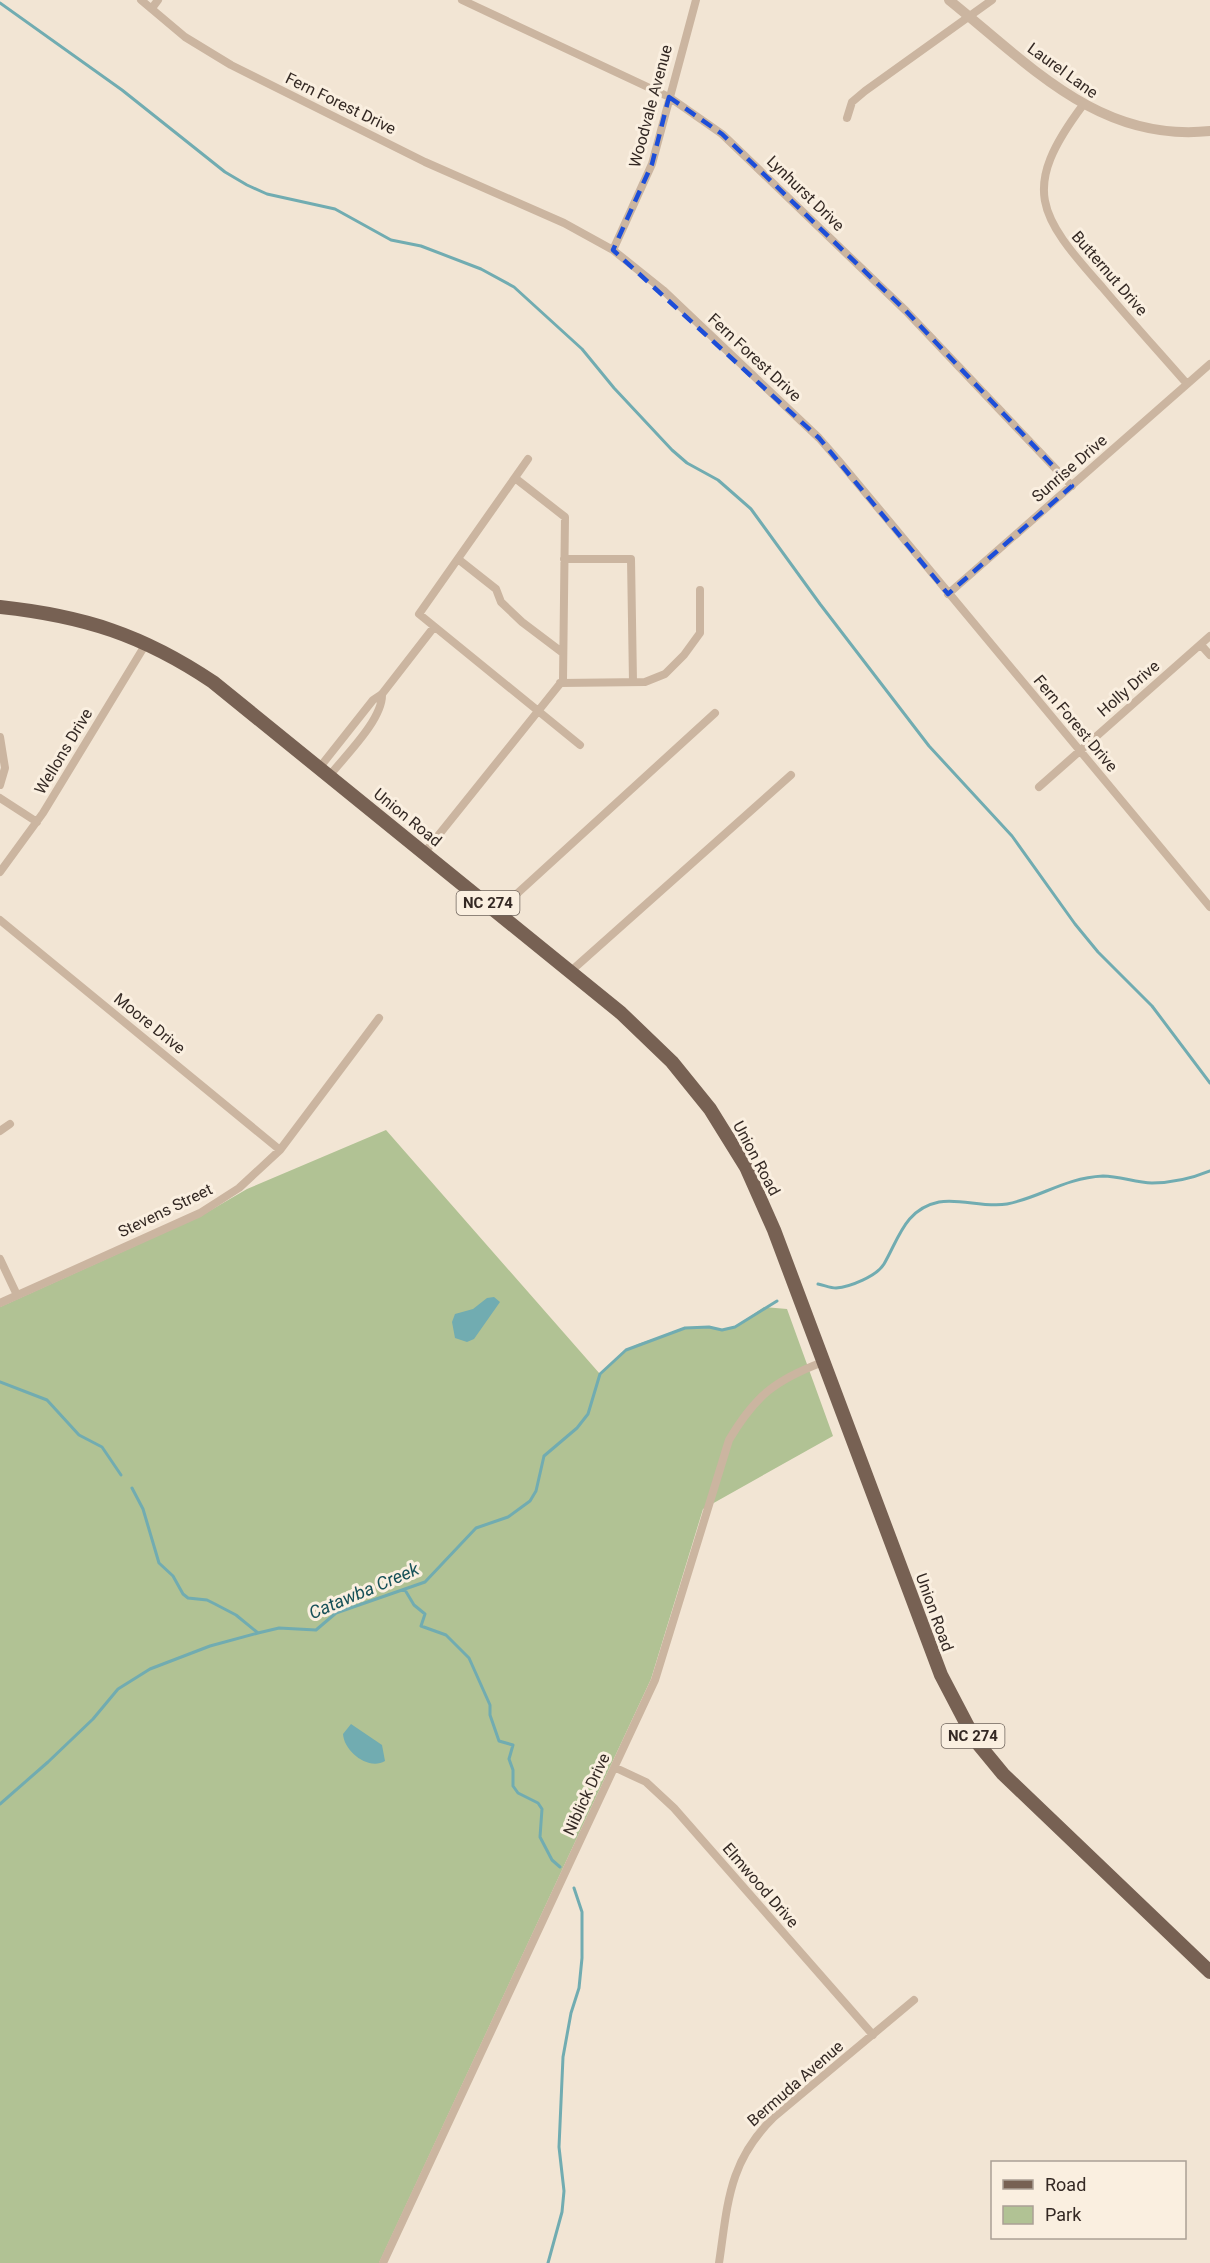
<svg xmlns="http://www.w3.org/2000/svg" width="1210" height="2263" viewBox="0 0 1210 2263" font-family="Roboto,sans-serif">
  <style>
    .green { fill: #b1c294 }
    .water { fill: #71acb1 }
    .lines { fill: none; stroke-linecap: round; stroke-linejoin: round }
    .stream { stroke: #71acb1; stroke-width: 3 }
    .minor { stroke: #cbb5a0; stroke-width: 8 }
    .tertiary { stroke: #cbb5a0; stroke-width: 10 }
    .primary { stroke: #776153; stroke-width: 14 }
    .marked { fill: none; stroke: #1d4ed8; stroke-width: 4.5; stroke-dasharray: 12 8; stroke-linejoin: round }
    .labels { text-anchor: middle; stroke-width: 6; stroke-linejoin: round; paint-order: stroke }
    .shield { fill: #faefe0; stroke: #6f645c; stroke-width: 1.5 }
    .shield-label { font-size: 15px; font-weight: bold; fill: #342924 }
    .street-label { font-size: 16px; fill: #342924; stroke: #faefe0 }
    .water-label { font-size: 18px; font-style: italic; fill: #175158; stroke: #faefe0 }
  </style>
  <rect width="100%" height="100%" fill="#f2e5d4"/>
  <path class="green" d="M386,1130L600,1374L626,1350L638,1344L685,1328L709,1327L722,1330L735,1327L764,1307L787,1309L833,1436L703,1509L651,1679L379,2263H0V1307L199,1217L247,1189Z"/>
  <path class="water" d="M494,1297L500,1302L474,1339L467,1342L455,1338L452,1322L455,1314L473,1309L487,1298Z
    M351,1724L382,1745L385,1761C368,1771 344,1751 343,1734Z"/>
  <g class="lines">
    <path class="stream" d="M0,3L122,90L225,172L247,185L267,194L335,209L391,240L421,246L481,269L514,287L582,349L614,388L672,450L687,463L718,480L751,509L820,604L929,746L1012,836L1075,924L1098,952L1152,1006L1210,1083
      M818,1284C824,1285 830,1288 836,1288C850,1287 877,1276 884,1264C899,1238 905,1209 939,1202C959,1198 985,1208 1007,1204C1042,1197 1064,1178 1103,1176C1120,1176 1136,1183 1152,1183C1171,1183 1193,1178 1210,1171
      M0,1382L47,1400L79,1435L102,1447L121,1475
      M132,1488L143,1509L159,1563L173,1576L183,1594L188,1598L207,1600L215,1604L236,1615L258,1633
      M405,1590L414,1605L425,1614L421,1626L446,1635L469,1658L490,1705V1715L499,1741L513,1745L509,1759L513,1770V1786L518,1793L538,1803L542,1809L540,1837L552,1860L560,1867
      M0,1804L48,1762L93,1719L118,1689L150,1669L210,1646L258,1633L279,1628L316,1630L336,1613L425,1582L476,1528L508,1517L530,1501L536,1491L544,1456L577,1428L588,1414L600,1374L626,1350L685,1328L709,1327L722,1330L735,1327L777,1301
      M548,2263L562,2212L564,2191L559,2147L563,2057L571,2013L579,1988L582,1958V1912L574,1888"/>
    <path class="minor" d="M141,0L185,37L231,65L425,162L564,223L613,250L663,290L819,438L839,461L1210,907
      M462,0L669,97L722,134L906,311L1072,486
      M152,8L158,0
      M1083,105C1020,189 1038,215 1102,287C1130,320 1159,352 1187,384
      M847,118L852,102L865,91L992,0
      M613,250L652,164L696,0
      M528,459L419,614L580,745
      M458,559L496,589L501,602L522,622L563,653
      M564,559H631L633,682
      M948,594L1210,364
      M1201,645L1210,655
      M560,683L645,682L665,674L684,655L700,633V590
      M0,737L5,768L0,785
      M320,767L373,700L382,694L434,627
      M330,775C346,755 383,719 382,694
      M1039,787L1210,636
      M0,798L37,822
      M425,852L563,680L565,517L515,478
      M0,872L43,813L147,642
      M498,911L715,713
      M0,920L280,1150
      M571,971L791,775
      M0,1131L10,1124
      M0,1259L17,1295
      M0,1303L200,1213L239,1188L280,1150L379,1018
      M616,1768L646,1782L674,1808L873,2035
      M383,2263L655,1680L729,1440C755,1396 775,1380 823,1362
      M719,2263C728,2203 728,2162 774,2117L914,2000"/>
    <path class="tertiary" d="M949,0C1029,64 1099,143 1210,131"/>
    <path class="primary" d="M0,607C84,616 143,635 213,682L621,1013L672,1062L710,1109L746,1167L774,1230L941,1675L975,1740L1003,1774L1210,1972"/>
  </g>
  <path class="marked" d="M669,97L722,134L906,311L1072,486L948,594L819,438L613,250L652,164Z"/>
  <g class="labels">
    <g class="shield">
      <rect x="456.5" y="891" width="63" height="24" rx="4.5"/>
      <rect x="941.5" y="1724" width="63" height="24" rx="4.5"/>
    </g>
    <g class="shield-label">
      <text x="488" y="908">NC 274</text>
      <text x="973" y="1741">NC 274</text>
    </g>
    <g class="street-label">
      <text transform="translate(1063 70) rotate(36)" y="6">Laurel Lane</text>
      <text transform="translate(341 103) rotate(26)" y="6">Fern Forest Drive</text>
      <text transform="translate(650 106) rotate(-75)" y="6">Woodvale Avenue</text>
      <text transform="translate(806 193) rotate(44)" y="6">Lynhurst Drive</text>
      <text transform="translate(1110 273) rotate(49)" y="6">Butternut Drive</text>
      <text transform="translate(755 357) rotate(43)" y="6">Fern Forest Drive</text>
      <text transform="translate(1069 468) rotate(-41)" y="6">Sunrise Drive</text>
      <text transform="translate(1128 688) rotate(-41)" y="6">Holly Drive</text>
      <text transform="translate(1076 723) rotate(50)" y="6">Fern Forest Drive</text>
      <text transform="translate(63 751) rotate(-59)" y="6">Wellons Drive</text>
      <text transform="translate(408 817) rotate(39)" y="6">Union Road</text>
      <text transform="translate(150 1023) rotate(39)" y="6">Moore Drive</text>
      <text transform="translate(757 1158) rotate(62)" y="6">Union Road</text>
      <text transform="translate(165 1210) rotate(-26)" y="6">Stevens Street</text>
      <text transform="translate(935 1612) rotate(70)" y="6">Union Road</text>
      <text transform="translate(586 1794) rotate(-65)" y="6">Niblick Drive</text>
      <text transform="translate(761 1885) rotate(49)" y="6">Elmwood Drive</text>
      <text transform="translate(795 2083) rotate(-41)" y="6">Bermuda Avenue</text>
    </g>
    <g class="water-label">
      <text transform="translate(364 1591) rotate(-23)" y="6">Catawba Creek</text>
    </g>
  </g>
  <rect x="991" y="2161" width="195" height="78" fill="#faefe0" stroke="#aba095" stroke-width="1.5"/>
  <rect x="1003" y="2180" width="30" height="9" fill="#776153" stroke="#aba095" stroke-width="1.5"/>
  <text x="1045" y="2191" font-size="18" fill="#342924">Road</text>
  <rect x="1003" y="2206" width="30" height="18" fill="#b1c294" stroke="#aba095" stroke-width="1.5"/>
  <text x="1045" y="2221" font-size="18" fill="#342924">Park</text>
</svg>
